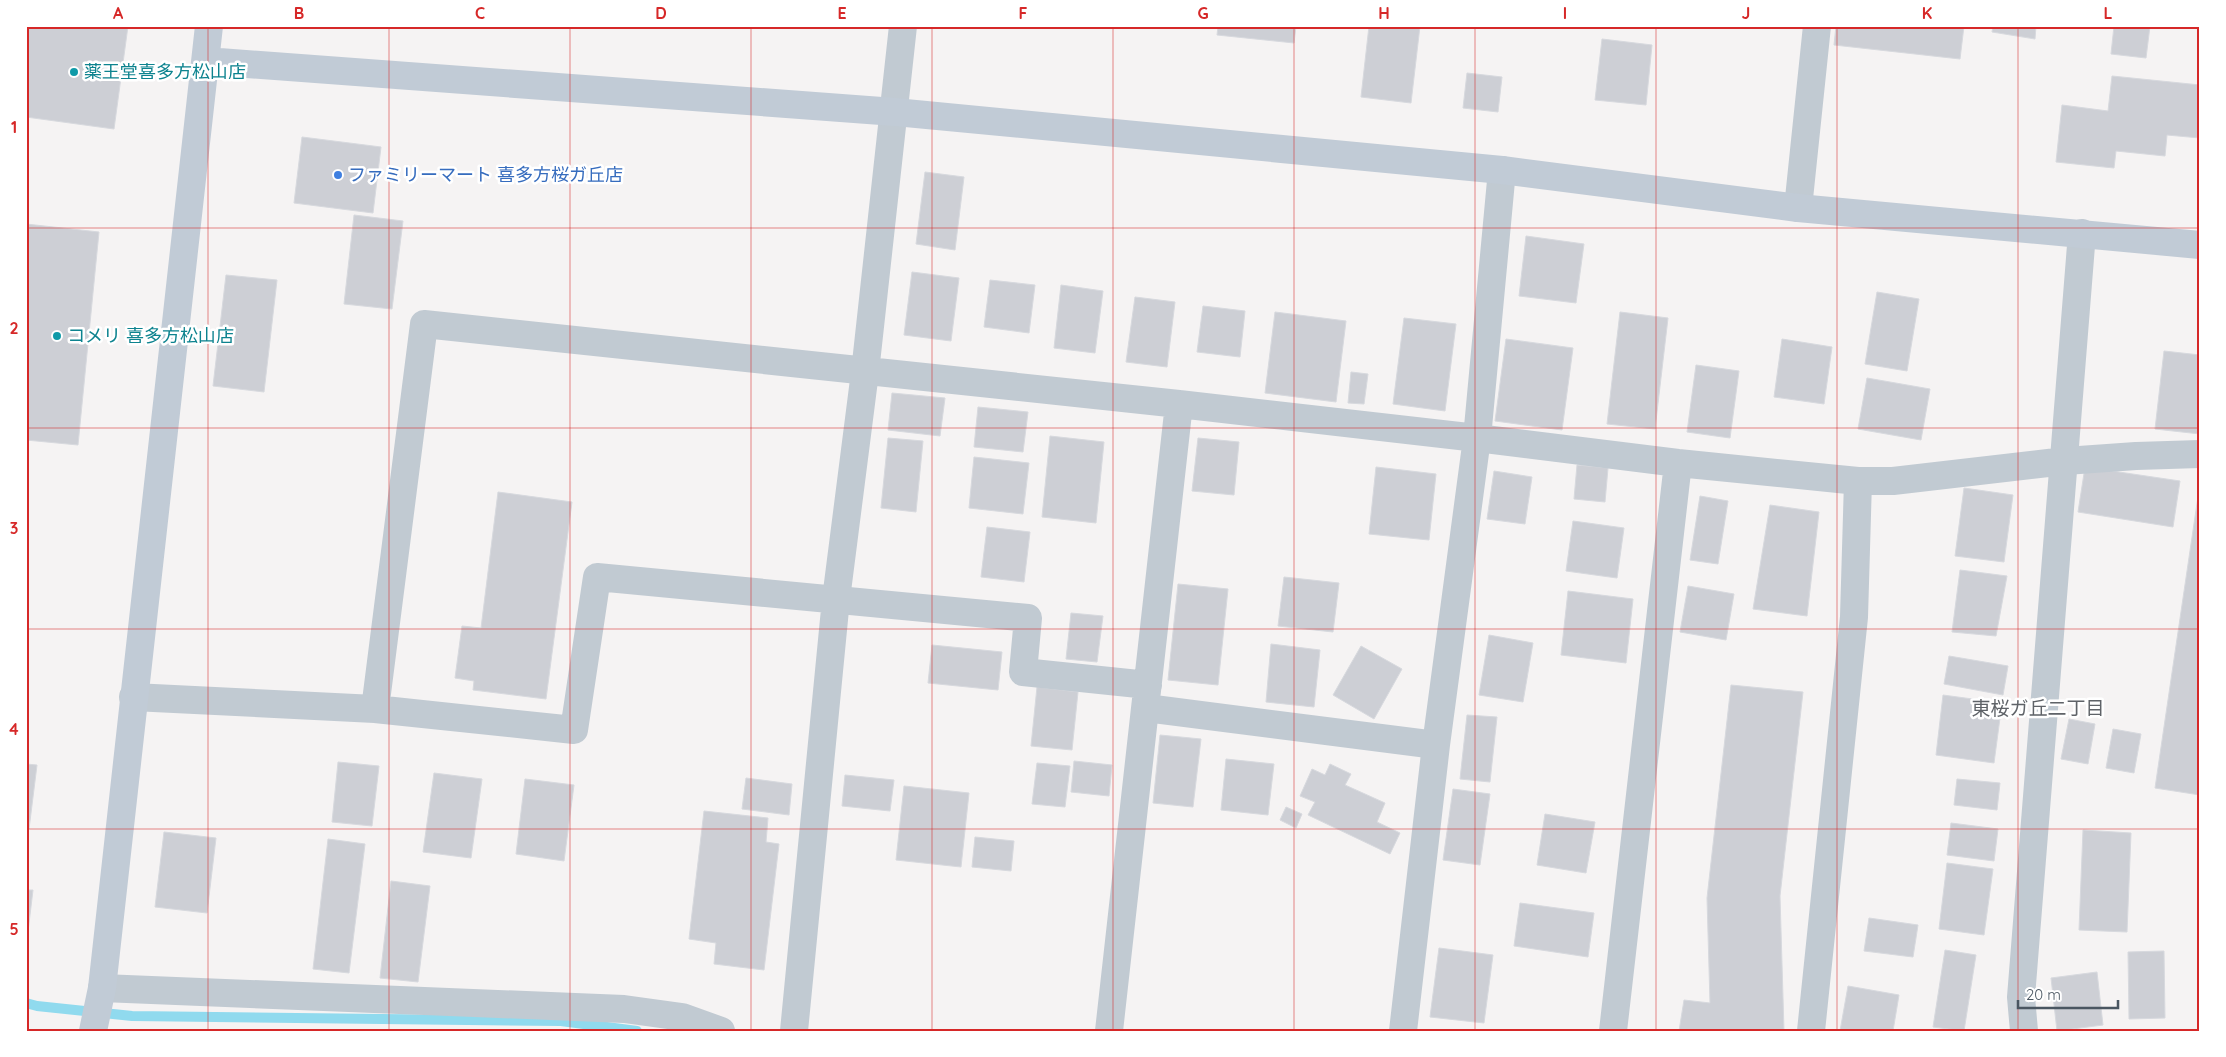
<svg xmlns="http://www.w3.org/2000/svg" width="2226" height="1057" viewBox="0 0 2226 1057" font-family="Quicksand,'Noto Sans JP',sans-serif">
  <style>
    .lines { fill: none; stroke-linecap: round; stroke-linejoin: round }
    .stream { stroke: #90daee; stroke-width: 10 }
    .building { fill: #cdcfd5; stroke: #d7d9de }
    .street { stroke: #c1cad2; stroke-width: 28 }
    .secondary { stroke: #c1cbd6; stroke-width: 28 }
    .grid { fill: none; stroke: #d62828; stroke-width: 1; stroke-opacity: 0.55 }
    .culture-dot { fill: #0f9aa8; stroke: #fff; stroke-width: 2 }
    .shop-dot { fill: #3f7fe0; stroke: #fff; stroke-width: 2 }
    .labels { text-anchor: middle; stroke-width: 5; stroke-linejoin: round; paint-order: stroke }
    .culture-label { font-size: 18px; fill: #0d838f; stroke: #fff; text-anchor: start }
    .shop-label { font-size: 18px; fill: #366cbe; stroke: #fff; text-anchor: start }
    .neighbourhood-label { font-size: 19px; fill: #5f6368; stroke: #fff }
    .neatline { fill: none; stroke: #d62828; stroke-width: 2 }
    .grid-label { font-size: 16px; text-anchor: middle; font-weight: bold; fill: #d62828 }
  </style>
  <rect width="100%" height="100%" fill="#f5f3f3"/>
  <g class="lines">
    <path class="stream" d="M26,1003L37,1006L132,1016L561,1021L637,1031"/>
  </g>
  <path class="building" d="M26,26H128L114,129L26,117Z
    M1218,26H1296L1294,43L1217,35Z
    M1369,26H1420L1411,103L1361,97Z
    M1836,26H1964L1960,59L1834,45Z
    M1993,26H2036L2035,39L1992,32Z
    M2114,26H2150L2146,58L2111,54Z
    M1602,39L1652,45L1646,105L1595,100Z
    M1467,73L1502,77L1498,112L1463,108Z
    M2112,76L2200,85V138L2167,135L2165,156L2116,151L2114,168L2056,162L2062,105L2108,111Z
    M302,137L381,147L373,213L294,203Z
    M925,172L964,177L955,250L916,244Z
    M354,215L403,221L392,309L344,304Z
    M26,224L99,232L78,445L26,440Z
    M1526,236L1584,244L1576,303L1519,296Z
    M912,272L959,278L951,341L904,335Z
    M226,275L277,280L264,392L213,386Z
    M990,280L1035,285L1029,333L984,327Z
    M1061,285L1103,291L1095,353L1054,348Z
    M1877,292L1919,299L1907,371L1865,364Z
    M1135,297L1175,302L1167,367L1126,362Z
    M1203,306L1245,311L1240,357L1197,352Z
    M1275,312L1346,321L1336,402L1265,393Z
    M1620,312L1668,318L1655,429L1607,424Z
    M1404,318L1456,324L1445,411L1393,404Z
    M1506,339L1573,348L1562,430L1495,421Z
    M1782,339L1832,347L1824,404L1774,397Z
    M2164,351L2200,355V434L2155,429Z
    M1696,365L1739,371L1730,438L1687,432Z
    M1351,372L1368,374L1364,404L1348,403Z
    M1867,378L1930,389L1921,440L1858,429Z
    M892,393L945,398L940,436L888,430Z
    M978,407L1028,412L1023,452L974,447Z
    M1050,436L1104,442L1096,523L1042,517Z
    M888,438L923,441L916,512L881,508Z
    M1198,438L1239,442L1234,495L1192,491Z
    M974,457L1029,463L1023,514L969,508Z
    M1577,465L1608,468L1605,502L1574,499Z
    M1376,467L1436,474L1429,540L1369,534Z
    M2085,467L2180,481L2173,527L2078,512Z
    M1494,471L1532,477L1525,524L1487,519Z
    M2200,483V795L2155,788Z
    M1964,488L2013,495L2004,562L1955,556Z
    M498,492L572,502L546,699L473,690L474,681L455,678L462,626L481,628Z
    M1700,496L1728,501L1718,564L1690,560Z
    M1770,505L1819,512L1807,616L1753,609Z
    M1573,521L1624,528L1617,578L1566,571Z
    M987,527L1030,532L1024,582L981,577Z
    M1960,570L2007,576L1996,636L1952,632Z
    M1284,577L1339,583L1333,632L1278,626Z
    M1178,584L1228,589L1218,685L1168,680Z
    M1688,586L1734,594L1726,640L1680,632Z
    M1568,591L1633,599L1626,663L1561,655Z
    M1071,613L1103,616L1097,662L1066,659Z
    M1489,635L1533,643L1523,702L1479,695Z
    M1271,644L1320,650L1314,707L1266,702Z
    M932,645L1002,652L998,690L928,683Z
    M1361,646L1402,669L1374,719L1333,695Z
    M1949,656L2008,666L2003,695L1944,684Z
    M1731,685L1803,692L1780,896L1784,1031H1679L1684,1000L1710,1003L1707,898Z
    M1037,687L1078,692L1072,750L1031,746Z
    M1943,695L2002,703L1994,763L1936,755Z
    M1467,715L1497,717L1490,782L1460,779Z
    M2069,719L2095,724L2088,764L2061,759Z
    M2113,729L2141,734L2134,773L2106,768Z
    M1160,735L1201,739L1193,807L1153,803Z
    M1226,759L1274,764L1268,815L1221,810Z
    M1074,761L1112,765L1109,796L1071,792Z
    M338,762L379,766L372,826L332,822Z
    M1037,763L1070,766L1065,807L1032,804Z
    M26,764L37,765L29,829H26Z
    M1330,764L1351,774L1345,785L1385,803L1377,822L1400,833L1390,854L1308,815L1315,802L1300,796L1312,769L1325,775Z
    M434,773L482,779L471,858L423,852Z
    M845,775L894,780L890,811L842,806Z
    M746,778L792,784L789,815L742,809Z
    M525,779L574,785L564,861L516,854Z
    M1957,779L2000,783L1997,810L1954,805Z
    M904,786L969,793L961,867L896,860Z
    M1453,789L1490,794L1480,865L1443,860Z
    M1286,807L1302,814L1296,828L1280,820Z
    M704,811L768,818L766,842L779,844L764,970L714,964L716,943L689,939Z
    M1545,814L1595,822L1586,873L1537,865Z
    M1951,823L1998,829L1994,861L1947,855Z
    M2083,830L2131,833L2127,932L2079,930Z
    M164,832L216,838L207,913L155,907Z
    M975,837L1014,841L1011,871L972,867Z
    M328,839L365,844L349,973L313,969Z
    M1947,863L1993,869L1984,935L1939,929Z
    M391,881L430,886L418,982L380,978Z
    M26,890H33L26,948Z
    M1520,903L1594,913L1588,957L1514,946Z
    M1869,918L1918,925L1913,957L1864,951Z
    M1439,948L1493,955L1484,1023L1430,1017Z
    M1945,950L1976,955L1964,1031L1933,1027Z
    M2164,951L2165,1018L2129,1019L2128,952Z
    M2097,972L2103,1025L2057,1031L2051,978Z
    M1848,986L1899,995L1893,1031H1840Z"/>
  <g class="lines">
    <path class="street" d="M1798,208L1817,26
      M133,697L375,709L574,730L597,577L1028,618L1023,672L1148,685
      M1146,708L1436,745
      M375,709L424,324L1179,404L1477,438L1678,463L1858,481H1893L2065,461L2136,456L2200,454
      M102,988L624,1009L682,1017L721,1031
      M794,1031L836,599L865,372L903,26
      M1109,1031L1179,404
      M1403,1031L1436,745L1477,438L1502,170
      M1613,1031L1678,463
      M1811,1031L1854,617L1858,481
      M2024,1031L2021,997L2082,233"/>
    <path class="secondary" d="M206,61L895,112L1502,170L1798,208L2200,245
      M93,1031L102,988L209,26"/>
  </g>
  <path class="grid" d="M208,26V1031M389,26V1031M570,26V1031M751,26V1031M932,26V1031M1113,26V1031M1294,26V1031M1475,26V1031M1656,26V1031M1837,26V1031M2018,26V1031M26,228H2200M26,428H2200M26,629H2200M26,829H2200"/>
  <g class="culture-dot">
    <circle cx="74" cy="72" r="5"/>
    <circle cx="57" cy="336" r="5"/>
  </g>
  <circle class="shop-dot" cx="338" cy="175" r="5"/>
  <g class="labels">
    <g class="culture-label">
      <text x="84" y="78">薬王堂喜多方松山店</text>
      <text x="67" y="342">コメリ 喜多方松山店</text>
    </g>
    <g class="shop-label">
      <text x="348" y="181">ファミリーマート 喜多方桜ガ丘店</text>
    </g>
    <g class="neighbourhood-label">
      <text x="2038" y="715">東桜ガ丘二丁目</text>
    </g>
  </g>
  <rect width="2226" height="1057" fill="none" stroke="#ffffff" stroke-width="55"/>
  <path d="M2018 1000v8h100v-8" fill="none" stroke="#4a5661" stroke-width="2.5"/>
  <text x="2026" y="1000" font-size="15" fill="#4a5661" stroke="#ffffff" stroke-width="4" paint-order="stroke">20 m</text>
  <rect x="28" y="28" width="2170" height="1002" class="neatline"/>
  <g class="grid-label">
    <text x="118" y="19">A</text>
    <text x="299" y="19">B</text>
    <text x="480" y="19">C</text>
    <text x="661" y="19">D</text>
    <text x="842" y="19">E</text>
    <text x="1023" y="19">F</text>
    <text x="1203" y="19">G</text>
    <text x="1384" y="19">H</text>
    <text x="1565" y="19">I</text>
    <text x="1746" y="19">J</text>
    <text x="1927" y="19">K</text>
    <text x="2108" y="19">L</text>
    <text x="14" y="133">1</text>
    <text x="14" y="334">2</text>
    <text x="14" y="534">3</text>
    <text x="14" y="735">4</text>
    <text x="14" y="935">5</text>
  </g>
</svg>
